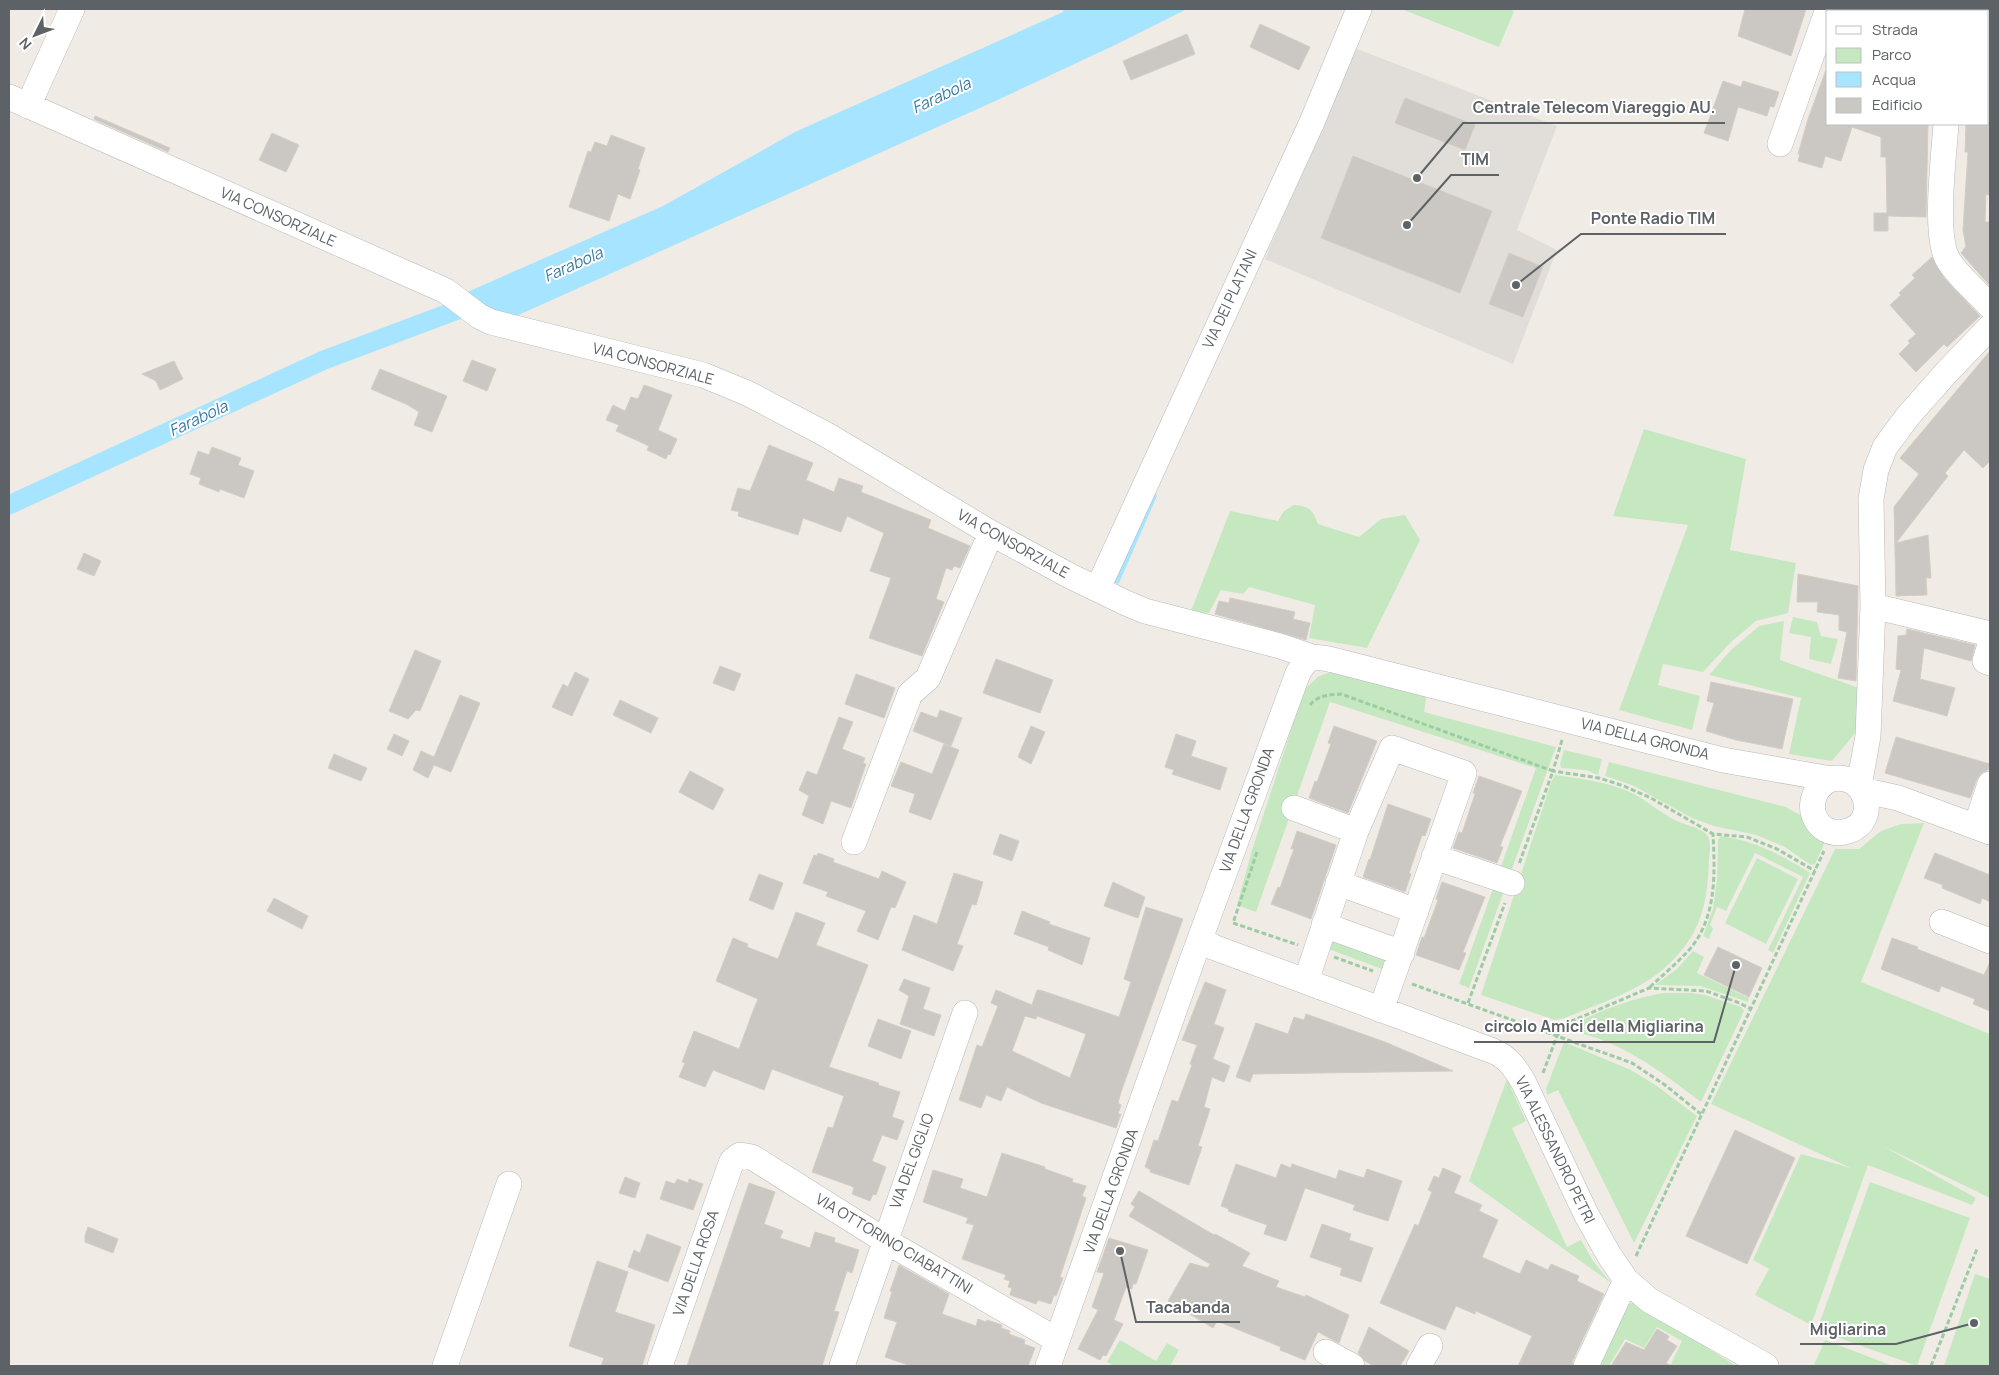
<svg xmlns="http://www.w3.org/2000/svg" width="1999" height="1375" viewBox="0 0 1999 1375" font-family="Manrope,sans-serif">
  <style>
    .industrial { fill: #e1ded9 }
    .green { fill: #c6e8c1 }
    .water { fill: #a6e4ff }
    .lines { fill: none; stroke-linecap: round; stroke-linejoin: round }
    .stream { stroke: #a6e4ff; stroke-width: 5.5 }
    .canal { stroke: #a6e4ff; stroke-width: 19 }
    .building { fill: #cbc7c2; stroke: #d5cdc3; fill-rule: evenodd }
    .minor-casing { stroke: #b6b9bc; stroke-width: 26 }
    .path { stroke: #9bcca3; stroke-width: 3; stroke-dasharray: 5 2.5; stroke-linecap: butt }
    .minor { stroke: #fff; stroke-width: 25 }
    .labels { text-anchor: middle; stroke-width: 4; stroke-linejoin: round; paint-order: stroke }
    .street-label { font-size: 15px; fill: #5d6266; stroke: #fff }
    .water-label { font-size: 16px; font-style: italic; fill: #3a7ba3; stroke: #fff }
    .leader { fill: none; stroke: #5d6266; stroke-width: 2 }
    .callout-dot { fill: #5d6266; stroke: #fff; stroke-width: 2 }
    .callout-label { font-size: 16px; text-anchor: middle; font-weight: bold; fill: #5d6266; stroke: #fff; stroke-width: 4; stroke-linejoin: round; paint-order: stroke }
  </style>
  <rect width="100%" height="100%" fill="#f0ece5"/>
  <path class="industrial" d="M1352,47L1557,126L1517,230L1557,250L1513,364L1265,259Z"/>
  <path class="green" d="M1401,9H1509L1514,11L1499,47Z
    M1644,429L1746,459L1730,550L1796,563L1788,613L1756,621L1731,642L1703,672L1663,664L1658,685L1700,696L1692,730L1619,710L1688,525L1613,516Z
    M1294,505C1309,506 1313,510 1318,524L1359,537L1381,519L1405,515L1420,540L1367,648L1309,638L1315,605L1249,587L1243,594L1221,590L1209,613L1191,611L1230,511L1278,521L1284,511Z
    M1793,617L1817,622L1821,636L1838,639L1831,664L1809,659L1811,637L1789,633Z
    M1784,621L1780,660L1865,690L1856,732L1832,761L1789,754L1801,698L1709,675L1731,650L1759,626Z
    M1331,672L1427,694L1424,712L1556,747L1469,988L1459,984L1536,768L1330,702L1256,912L1237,905L1252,850L1294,721L1306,688L1319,676Z
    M1564,750L1602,759L1598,775L1586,770L1561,768L1560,764Z
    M1609,762L1786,807L1802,816L1825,842L1815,864L1811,865L1783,846L1756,835L1714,826L1692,818L1632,785L1605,776Z
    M1555,775C1583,779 1611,782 1636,795C1650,803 1662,814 1677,821C1685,825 1698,827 1705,833C1712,838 1710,851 1709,859C1708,902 1701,934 1669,964C1641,991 1600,1003 1565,1018L1555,1020L1481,995L1552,780Z
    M1924,823L1861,982L1990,1034V1198L1883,1146L1976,1198L1972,1205L1868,1165L1811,1325L1755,1295L1769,1269L1753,1260L1801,1154L1851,1168L1711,1104L1835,849H1859L1881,831L1901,824Z
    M1721,836C1755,841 1782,855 1810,873L1773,953L1768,950L1803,877L1755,853L1726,911L1717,907L1710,925L1713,928L1709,939L1703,936L1713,909L1717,878L1718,839Z
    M1757,858L1798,879L1766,944L1725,923Z
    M1329,929L1396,956L1390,972L1323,947Z
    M1693,951L1704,957L1697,973L1749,998L1748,1002L1700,986L1655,985L1677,969Z
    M1663,993H1692L1705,995L1741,1007L1744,1011L1701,1102C1661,1072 1621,1040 1570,1031L1571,1026C1600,1010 1631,999 1663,993Z
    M1564,1042L1631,1070L1657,1086L1697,1116L1634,1243L1558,1090L1547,1095L1546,1089Z
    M1507,1079L1526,1121L1512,1128L1567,1247L1581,1240L1593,1261L1611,1283L1469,1181Z
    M1870,1182L1970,1218L1917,1366L1817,1330Z
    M1975,1274L1990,1279V1366H1944Z
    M1635,1302L1736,1366H1670L1682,1341L1657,1327L1644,1348L1625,1339L1609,1366H1598L1627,1305Z
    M1120,1340L1156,1361L1167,1343L1179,1350L1170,1366H1114L1107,1362Z
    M1825,1340L1893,1366H1816L1814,1365Z"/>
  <path class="water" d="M1064,9H1187L1113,46L991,103L514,317L495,315L465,293L663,206L795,132L1063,12Z"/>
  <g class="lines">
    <path class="stream" d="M1117,581L1154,496"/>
    <path class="canal" d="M9,505L324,360L476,303"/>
  </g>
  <path class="building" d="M1745,9H1806L1791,56L1738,36Z
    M1260,24L1310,47L1299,70L1250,47Z
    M1187,34L1195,54L1131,80L1123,61Z
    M1826,70L1828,71V124H1928L1926,217L1888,216V231H1874V213H1887L1886,157H1881V137L1852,127L1841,161L1825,156L1822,168L1798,161L1800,154H1798L1808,119Z
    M1723,81L1741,87L1743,81L1779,92L1774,107L1770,106L1767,116L1738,107L1728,141L1704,133Z
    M1405,98L1475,125L1465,150L1395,123Z
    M95,116L170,148L168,152L94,119Z
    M1966,124H1990V179L1989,195L1986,194L1985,222H1990V286L1961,253L1966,246L1963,230L1968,152H1965Z
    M272,133L299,145L286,172L259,160Z
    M611,135L645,148L638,169L640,170L630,199L618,194L609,221L569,207L588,151L591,152L595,142L607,146Z
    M1353,156L1492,211L1460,293L1321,238Z
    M1509,253L1543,267L1523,317L1489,304Z
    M1932,257L1944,278L1980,316L1947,347L1944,344L1916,372L1899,354L1910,343L1908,341L1916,334L1890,305L1901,295L1899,293L1915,278L1912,275Z
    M1990,351V461L1983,468L1964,450L1945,473L1948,476L1896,543L1928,535L1931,578H1926L1927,595L1896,596L1894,507L1919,474L1900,458Z
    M472,360L496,369L487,391L463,381Z
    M174,361L183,379L160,390L156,381L142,374Z
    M380,369L447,396L432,432L414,425L419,412L408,405L371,389Z
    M644,385L672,395L658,430L677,439L670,455L668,454L666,459L647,450L649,446L616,431L619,425L606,420L613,405L625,411L631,397L638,399Z
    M769,445L813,463L806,480L834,492L839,478L863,486L861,492L931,520L928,528L970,546L960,568L954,566L952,570L946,568L936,599L944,602L922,656L869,638L891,578L870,571L884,533L847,516L841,532L803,518L798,535L738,516L739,512L731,510L738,488L750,491Z
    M212,447L241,458L238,465L254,471L244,498L220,489L219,492L199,484L201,478L190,474L198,451L209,455Z
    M84,553L101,561L94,576L77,569Z
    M1798,574L1858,586L1856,681L1838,678L1847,632L1839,630V615L1817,612L1818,602H1797Z
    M1230,598L1295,612L1293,619L1310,623L1306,640L1215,614L1219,601L1229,603Z
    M1907,629L1975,645L1971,661L1924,648L1920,679L1955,688L1947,716L1893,701L1901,670L1896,669L1898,636L1906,635Z
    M415,650L441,661L420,711L416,710L408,719L389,711Z
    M996,659L1053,680L1040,713L983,693Z
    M720,666L741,674L734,691L713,683Z
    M575,672L589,679L572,716L552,707L563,684L568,687Z
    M856,674L895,688L884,718L845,704Z
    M1711,682L1793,699L1782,749L1736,740L1706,731L1714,703L1707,701Z
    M460,695L480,703L451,772L434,765L428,778L413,770L421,751L434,757Z
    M620,700L658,718L651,733L613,715Z
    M940,710L962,718L951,746L913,731L921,712L937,718Z
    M839,717L853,722L842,749L865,758L863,763L866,764L851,808L831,801L823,824L802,815L809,796L799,790L807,771L817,775Z
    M1031,726L1045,732L1031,764L1018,757Z
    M1334,726L1377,741L1348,813L1309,798L1315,781L1317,782L1331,744L1328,743Z
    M394,734L409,741L402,756L387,749Z
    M1176,734L1196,741L1191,756L1227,768L1220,790L1172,774L1174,770L1165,767Z
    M1896,737L1990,764L1988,770L1981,773L1977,779L1970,798L1885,773Z
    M944,744L959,750L931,820L909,812L915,794L891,786L901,762L932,774Z
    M334,754L367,768L361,781L328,768Z
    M690,771L724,789L713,810L679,792Z
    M1479,776L1522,791L1500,846L1503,847L1497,863L1453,848L1459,832L1462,833L1475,794L1473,793Z
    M1388,804L1431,819L1425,836L1422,835L1409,873L1411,874L1405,892L1363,877L1369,859L1370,860Z
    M1297,831L1336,845L1311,919L1271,904L1278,887L1280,888L1294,849H1291Z
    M1000,834L1019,841L1012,861L993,854Z
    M818,853L834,859L833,862L879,879L882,871L906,882L895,908L891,907L878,940L857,931L866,911L826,896L828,892L803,883L814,855L817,856Z
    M1935,853L1990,875V902L1982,898L1980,904L1942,888L1943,885L1924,878Z
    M954,873L983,882L976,905L972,904L957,944L963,946L953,971L902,950L914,915L937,924Z
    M759,874L783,883L773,910L749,900Z
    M1113,882L1145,897L1138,918L1104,906Z
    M1442,882L1485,897L1463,952L1466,953L1459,970L1416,955L1422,937L1424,938L1438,900L1436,899Z
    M274,898L308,916L302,929L267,911Z
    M1146,907L1183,919L1121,1092L1118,1103L1121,1105L1118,1114H1121L1116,1128L1041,1103L1007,1087L1001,1101L986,1095L981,1108L959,1100L977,1045L982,1047L998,1006L991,1003L996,990L1032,1005L1037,990L1043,991L1119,1017L1131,982L1124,979ZM1025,1016L1036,1019L1037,1016L1086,1034L1070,1078L1012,1051Z
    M1022,911L1050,922L1049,924L1090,938L1082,965L1048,950L1049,947L1014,934Z
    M796,912L825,923L816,945L868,965L829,1067L879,1083L878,1085L900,1092L892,1117L904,1121L897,1140L882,1135L872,1161L886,1167L876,1195L873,1194L870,1201L852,1194L854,1188L851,1186L812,1172L828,1127L833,1128L844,1096L772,1069L764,1090L713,1070L705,1087L679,1077L685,1063L682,1062L694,1031L739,1049L753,1011L758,999L716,981L733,938L748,944L747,947L778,959Z
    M1892,938L1918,947L1917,949L1984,975L1990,962V1011L1973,1004L1975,999L1941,986L1939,992L1881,969Z
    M1718,947L1762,968L1749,997L1704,975Z
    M904,979L930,988L923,1009L941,1015L934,1036L900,1024L909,996L899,990Z
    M1205,982L1226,990L1214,1024L1224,1028L1213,1059L1230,1066L1224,1082L1212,1077L1204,1107L1210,1109L1198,1146L1202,1147L1189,1185L1150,1172L1151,1170L1145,1167L1154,1140L1158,1141L1172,1100L1178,1102L1192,1065L1190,1064L1197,1045L1182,1040Z
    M1306,1014L1385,1042L1453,1071L1253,1074L1250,1082L1236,1077L1256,1023L1288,1034L1294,1017L1304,1020Z
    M878,1019L911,1031L901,1059L868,1046Z
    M1735,1130L1795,1158L1747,1264L1686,1236Z
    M1002,1153L1045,1167V1169L1073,1179L1072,1182L1086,1186L1082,1196L1086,1198L1060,1277L1063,1278L1056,1296L1054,1295L1051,1304L1038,1300L1036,1304L1010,1295L1012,1288L1008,1287L1010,1281L1004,1279L1006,1275L962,1259L974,1225L966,1223L968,1218L923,1202L933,1170L963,1179L960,1188L987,1197Z
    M1236,1164L1276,1178L1281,1164L1291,1168L1292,1164L1336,1179L1339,1170L1364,1178L1367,1169L1402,1181L1388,1221L1353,1210L1355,1205L1305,1188L1286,1241L1264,1234L1267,1225L1228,1211L1229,1209L1221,1206Z
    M1443,1168L1461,1176L1454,1193L1482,1205L1479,1211L1498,1220L1482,1257L1520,1274L1526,1260L1548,1270L1551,1264L1579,1276L1577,1281L1604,1294L1573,1360L1572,1366H1518L1532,1336L1476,1311L1475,1314L1456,1306L1445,1330L1380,1303L1415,1224L1418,1226L1432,1192L1428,1190L1434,1176L1439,1178Z
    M625,1177L640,1183L635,1198L619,1193Z
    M677,1179L688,1183L689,1179L703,1184L693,1210L660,1199L666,1181L675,1184Z
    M749,1183L775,1192L764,1224L783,1231L780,1238L810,1248L815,1232L835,1238L834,1242L859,1250L852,1273L847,1271L834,1311L839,1312L822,1366H687Z
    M1139,1191L1214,1235L1215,1234L1250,1253L1242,1266L1279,1281L1276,1287L1305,1297L1306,1295L1349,1315L1339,1343L1318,1332L1305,1360L1280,1350L1281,1347L1217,1321L1213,1328L1168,1301L1190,1263L1208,1268L1210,1264L1129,1216L1135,1207L1131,1204Z
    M1322,1224L1351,1234L1349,1240L1373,1248L1361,1282L1340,1275L1342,1268L1310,1257Z
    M88,1227L118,1239L113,1253L85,1242V1236Z
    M647,1234L681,1247L668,1282L628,1267L634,1250L640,1253Z
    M1109,1238L1148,1250L1136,1284H1133L1132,1289L1126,1287L1114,1320L1123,1324L1106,1356L1103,1355L1100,1360L1078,1349L1098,1310L1092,1307L1104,1273L1097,1272Z
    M597,1261L628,1272L615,1312L655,1325L642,1366H601L604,1358L569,1346Z
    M899,1265L949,1294L942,1314L976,1326L978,1319L986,1322L987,1320L1002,1325L1001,1328L1010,1331L1009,1334L1025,1340L1024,1344L1035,1348L1028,1366H911L885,1357L897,1322L884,1318L892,1292L890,1291Z
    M1369,1327L1409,1351L1400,1366H1374L1365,1361L1358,1353Z
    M1657,1329L1669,1336L1667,1340L1677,1346L1666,1363L1672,1366H1611L1626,1342L1644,1350Z"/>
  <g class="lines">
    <defs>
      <path id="minor" d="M1953,11V9
        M9,97L446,291L479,316L491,322L703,375L747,393L827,435L991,533L1070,576L1126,603L1145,611L1280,646L1315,658
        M28,106L72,9
        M1946,124C1944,155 1934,232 1947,258C1954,272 1978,293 1990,306
        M1780,144L1828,9
        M1098,588L1312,122L1359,9
        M1873,606L1990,634
        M1990,645L1985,661L1990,663
        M1859,786L1868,736L1873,606L1871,499L1876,470L1885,447L1908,416L1946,373L1990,327
        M1862,790L1898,798L1990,832
        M1294,808L1356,831
        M1976,826L1990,784
        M854,842L910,694L928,678L991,533
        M1434,857L1512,883
        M1338,883L1416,911
        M1942,922L1990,941
        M1324,925L1402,953
        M1200,939L1213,947L1493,1051C1508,1057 1516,1069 1524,1083L1586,1214L1609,1255L1626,1280L1649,1300L1766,1366
        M1306,981L1356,831L1392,748L1464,773L1381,1010
        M1326,1352L1352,1366
        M445,1366L509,1184
        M660,1366L729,1169L732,1161L740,1155L752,1157L884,1240L1057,1340
        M842,1366L965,1013
        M1048,1366L1190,966L1298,673C1308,655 1315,656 1333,660L1723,760L1831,779C1866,771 1881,821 1848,831C1814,842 1797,795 1831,779
        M1419,1366L1430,1346
        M1586,1366L1626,1280"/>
    </defs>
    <use href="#minor" class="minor-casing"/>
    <path class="path" d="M1310,705C1318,695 1329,695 1341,694L1553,771L1519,864
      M1562,740L1553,771L1599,778L1624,786L1651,798L1713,834L1747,837L1777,849L1815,871
      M1257,852L1233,923L1298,945
      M1334,957L1373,971
      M1412,984L1632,1063L1665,1085L1701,1114
      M1650,987C1663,975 1677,963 1689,950C1717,918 1715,873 1713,834
      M1468,1003L1505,903
      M1543,1073L1557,1036L1567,1023L1649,988L1706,991L1737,1002L1751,1009
      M1636,1256L1824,851
      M1931,1366L1977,1249"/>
    <use href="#minor" class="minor"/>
  </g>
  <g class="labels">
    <g class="street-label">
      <text transform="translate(278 217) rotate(24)" y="5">VIA CONSORZIALE</text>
      <text transform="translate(1230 299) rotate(-65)" y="5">VIA DEI PLATANI</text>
      <text transform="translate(653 364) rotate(15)" y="5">VIA CONSORZIALE</text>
      <text transform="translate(1013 544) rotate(29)" y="5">VIA CONSORZIALE</text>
      <text transform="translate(1645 739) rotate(14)" y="5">VIA DELLA GRONDA</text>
      <text transform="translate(1247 810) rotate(-70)" y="5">VIA DELLA GRONDA</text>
      <text transform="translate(1555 1150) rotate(64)" y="5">VIA ALESSANDRO PETRI</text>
      <text transform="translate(912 1161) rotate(-70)" y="5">VIA DEL GIGLIO</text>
      <text transform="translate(1111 1191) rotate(-70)" y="5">VIA DELLA GRONDA</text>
      <text transform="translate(894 1244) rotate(31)" y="5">VIA OTTORINO CIABATTINI</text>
      <text transform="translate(696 1263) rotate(-71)" y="5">VIA DELLA ROSA</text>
    </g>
    <g class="water-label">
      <text transform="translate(941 95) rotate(-25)" y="6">Farabola</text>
      <text transform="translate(573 264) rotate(-24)" y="6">Farabola</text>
      <text transform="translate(198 418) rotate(-25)" y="6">Farabola</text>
    </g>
  </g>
  <path class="leader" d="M1417 178L1463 123H1725M1407 225L1451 175H1499M1516 285L1581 234H1726M1736 965L1714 1042H1474M1120 1251L1136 1322H1240M1974 1323L1896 1344H1800"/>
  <g class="callout-dot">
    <circle cx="1417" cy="178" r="5"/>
    <circle cx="1407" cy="225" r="5"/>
    <circle cx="1516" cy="285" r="5"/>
    <circle cx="1736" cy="965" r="5"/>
    <circle cx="1120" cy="1251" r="5"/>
    <circle cx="1974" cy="1323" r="5"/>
  </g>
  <g class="callout-label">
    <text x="1594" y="113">Centrale Telecom Viareggio AU.</text>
    <text x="1475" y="165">TIM</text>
    <text x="1653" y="224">Ponte Radio TIM</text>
    <text x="1594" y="1032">circolo Amici della Migliarina</text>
    <text x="1188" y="1313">Tacabanda</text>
    <text x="1848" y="1335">Migliarina</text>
  </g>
  <rect width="1999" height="1375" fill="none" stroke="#5d6266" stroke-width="20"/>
  <rect x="1826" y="10" width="162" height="115" fill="#ffffff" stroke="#bec0c2"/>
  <rect x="1836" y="26" width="25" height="8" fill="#ffffff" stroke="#bec0c2"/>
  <text x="1872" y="35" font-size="15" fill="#5d6266">Strada</text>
  <rect x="1836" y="48" width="25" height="15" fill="#c6e8c1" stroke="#bec0c2"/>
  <text x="1872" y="60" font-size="15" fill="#5d6266">Parco</text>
  <rect x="1836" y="72" width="25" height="15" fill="#a6e4ff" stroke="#bec0c2"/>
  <text x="1872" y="85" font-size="15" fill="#5d6266">Acqua</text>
  <rect x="1836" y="98" width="25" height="15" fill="#cbc7c2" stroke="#bec0c2"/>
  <text x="1872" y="110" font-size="15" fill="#5d6266">Edificio</text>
  <g transform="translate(35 35) rotate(228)" stroke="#ffffff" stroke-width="4" paint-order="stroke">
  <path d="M0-4L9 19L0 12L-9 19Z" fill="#5d6266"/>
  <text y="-8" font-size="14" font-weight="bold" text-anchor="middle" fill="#5d6266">N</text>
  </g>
</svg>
